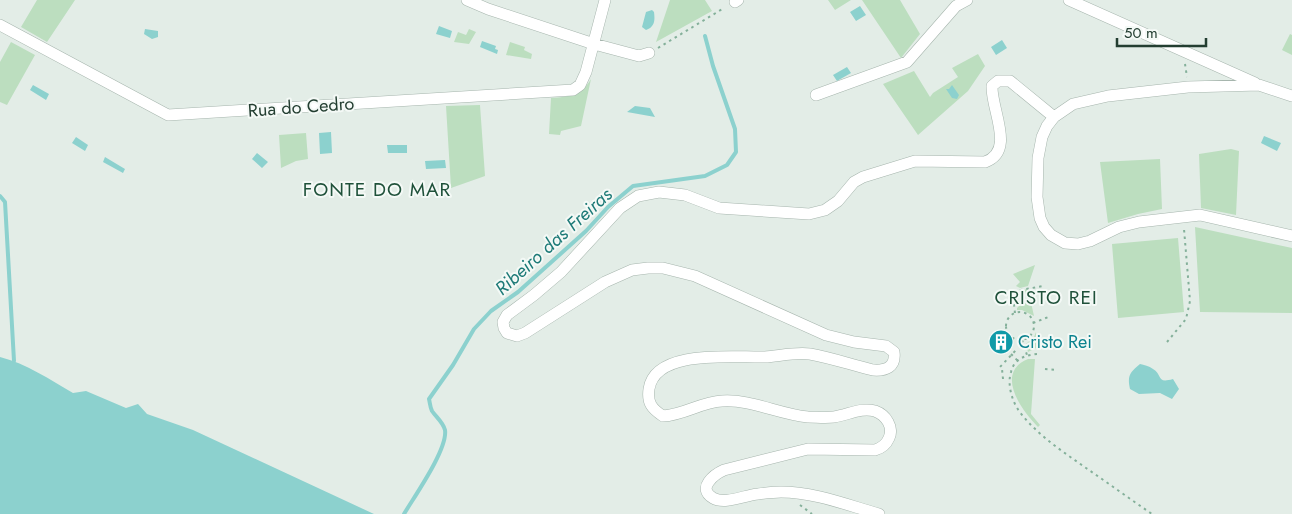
<svg xmlns="http://www.w3.org/2000/svg" width="1292" height="514" viewBox="0 0 1292 514" font-family="Jost,sans-serif">
  <style>
    .green { fill: #bcdebf }
    .water { fill: #8cd1ce }
    .lines { fill: none; stroke-linecap: round; stroke-linejoin: round }
    .stream { stroke: #8cd1ce; stroke-width: 4 }
    .minor-casing { stroke: #a6b5ad; stroke-width: 12 }
    .path { stroke: #84b09a; stroke-width: 2; stroke-dasharray: 2.5 4; stroke-linecap: butt }
    .minor { stroke: #fff; stroke-width: 11 }
    .labels { text-anchor: middle; stroke-width: 4; stroke-linejoin: round; paint-order: stroke }
    .street-label { font-size: 18px; fill: #233e31; stroke: #f4f9f6 }
    .culture-label { font-size: 18px; fill: #0d838f; stroke: #f4f9f6; text-anchor: start }
    .neighbourhood-label { font-size: 19px; letter-spacing: 1px; fill: #1f513a; stroke: #f4f9f6 }
    .water-label { font-size: 19px; font-style: italic; fill: #1d7a77; stroke: #f4f9f6 }
  </style>
  <rect width="100%" height="100%" fill="#e3ede7"/>
  <path class="green" d="M37,0H75L47,42L21,27Z
    M670,0H705L712,11L656,42Z
    M828,0H851L835,10Z
    M862,0H900L920,34L901,58Z
    M469,29L476,32L469,44L454,42L458,32L466,35Z
    M1290,34L1292,35V55L1282,50Z
    M11,42L35,55L7,105L0,102V62Z
    M510,42L525,47L524,50L532,54L531,59L506,55Z
    M978,54L985,66L968,91L918,135L883,84L914,71L930,97L933,93L958,77L952,68Z
    M591,79L581,126L561,131L560,135L549,134L551,98C569,97 582,95 591,79Z
    M480,105L485,176L451,188L446,106Z
    M306,133L308,159L296,161L281,168L279,135Z
    M1231,149L1239,151L1236,215L1201,208L1199,154Z
    M1160,159L1162,209L1138,214L1108,223L1100,162Z
    M1195,227L1292,248V313L1200,312Z
    M1178,238L1184,312L1118,318L1112,244Z
    M1035,265L1028,286L1020,288L1016,286L1020,282L1013,274Z
    M1028,289L1034,316L1022,310H1017V308L1028,297L1022,290Z
    M1036,332V348L1028,352L1026,344L1034,337Z
    M1028,359H1035L1031,414L1040,425L1038,427C1022,411 994,373 1028,359Z"/>
  <path class="water" d="M860,6L866,15L856,21L850,12Z
    M652,10L654,12C655,20 655,27 646,30L642,27L646,12Z
    M439,26L452,31L450,38L436,34Z
    M145,29L158,31V37L152,39L144,34Z
    M1002,40L1007,48L996,55L991,47Z
    M482,41L496,46L495,49L498,50L497,54L480,47Z
    M847,67L851,73L837,81L833,75Z
    M33,85L49,94L46,100L30,90Z
    M952,85L959,95L957,99L952,98L946,89H949Z
    M635,106L650,108L655,117L627,112Z
    M331,132L332,153L320,154L319,133Z
    M1264,136L1281,143L1277,151L1261,143Z
    M76,137L88,145L85,151L72,143Z
    M387,145H407V153H388Z
    M257,153L268,162L262,168L252,159Z
    M105,157L125,169L123,173L103,162Z
    M445,160L446,168L426,169L425,161Z
    M0,357C27,364 49,379 73,393L86,391L126,408L138,404L147,414L193,430L374,514H0Z
    M1140,364C1144,365 1149,366 1153,369C1163,375 1156,384 1173,379L1179,389L1172,399L1160,393L1139,394L1130,389C1127,376 1130,372 1140,364Z"/>
  <g class="lines">
    <path class="stream" d="M0,196L5,202L14,361
      M404,514C414,497 448,449 445,430C443,422 436,417 432,411C430,407 430,403 429,399L453,365L474,329L491,311L518,292L586,231L608,207L633,186L705,176L727,165L736,152L735,129L713,66L705,36"/>
    <defs>
      <path id="minor" d="M467,0L488,9L594,44L639,56L649,53
        M1069,0L1255,83
        M735,2L738,0
        M0,25L168,115L573,90L580,85L586,72L605,0
        M816,95L907,62L956,6L967,0
        M1292,96L1259,85L1188,87L1108,96L1073,104L1054,117L1047,126L1042,137L1038,158L1037,197L1040,218L1044,227L1051,235L1065,243L1078,244L1090,241L1119,227L1139,222L1200,215L1292,236
        M879,514C847,505 814,492 781,492C774,492 766,493 758,494C745,495 725,505 713,498C696,488 715,474 724,470L808,449L875,450C882,448 886,445 889,438C894,427 886,415 875,411C861,407 848,415 834,417C826,418 816,417 808,417C778,414 751,399 722,401C701,402 684,415 663,416C652,409 647,403 649,389C655,348 735,358 765,357C779,356 796,352 810,354C832,358 852,365 873,370C886,371 896,367 894,352L886,346L854,342L826,335L695,276L663,268H648L632,270L605,282L525,333L517,336L507,333L504,328L503,322L507,315L534,295L561,272L620,208L638,196L659,192L685,195L719,208L809,214L825,210L838,201L854,182L863,177L915,161L985,162C1016,151 991,110 992,86L998,81H1010L1054,117"/>
    </defs>
    <use href="#minor" class="minor-casing"/>
    <path class="path" d="M658,48L724,8
      M1185,64L1187,77
      M1006 326a14 14 0 1 1 28 0a14 14 0 1 1-28 0Z
      M1015,313L1013,296L1021,290L1043,286
      M1033,323L1051,316
      M1022,340L1027,355
      M1167,342L1186,319L1190,301L1184,229
      M1011,354L1018,361
      M1037,354C1025,355 1014,359 1011,372C1007,384 1012,401 1019,411C1037,435 1062,451 1086,468C1108,483 1130,499 1152,514
      M1045,369L1057,370
      M1003,379L1002,369L1000,367L1017,349
      M800,505L812,514"/>
    <use href="#minor" class="minor"/>
  </g>
  <defs>
    <symbol id="building-disc" viewBox="-11 -11 22 22"><circle r="9.5" fill="#0f9aa8" stroke="#f4f9f6"/><path d="M-4-6H4V6H1V3H-1V6H-4ZM-2.5-4.3h1.7v1.8h-1.7ZM.8-4.3h1.7v1.8H.8ZM-2.5-1h1.7V.8h-1.7ZM.8-1h1.7V.8H.8Z" fill="#fff"/></symbol>
  </defs>
  <g fill-rule="evenodd">
    <use href="#building-disc" x="987" y="328" width="28" height="28"/>
  </g>
  <g class="labels">
    <g class="street-label">
      <text transform="translate(301 107) rotate(-4)" y="6">Rua do Cedro</text>
    </g>
    <g class="culture-label">
      <text x="1018" y="348">Cristo Rei</text>
    </g>
    <g class="neighbourhood-label">
      <text x="377" y="196">FONTE DO MAR</text>
      <text x="1046" y="304">CRISTO REI</text>
    </g>
    <g class="water-label">
      <text transform="translate(553 241) rotate(-42)" y="7">Ribeiro das Freiras</text>
    </g>
  </g>
  <path d="M1117 38v8h89v-8" fill="none" stroke="#233e31" stroke-width="2.5"/>
  <text x="1124" y="38" font-size="15" fill="#233e31" stroke="#f4f9f6" stroke-width="4" paint-order="stroke">50 m</text>
</svg>
